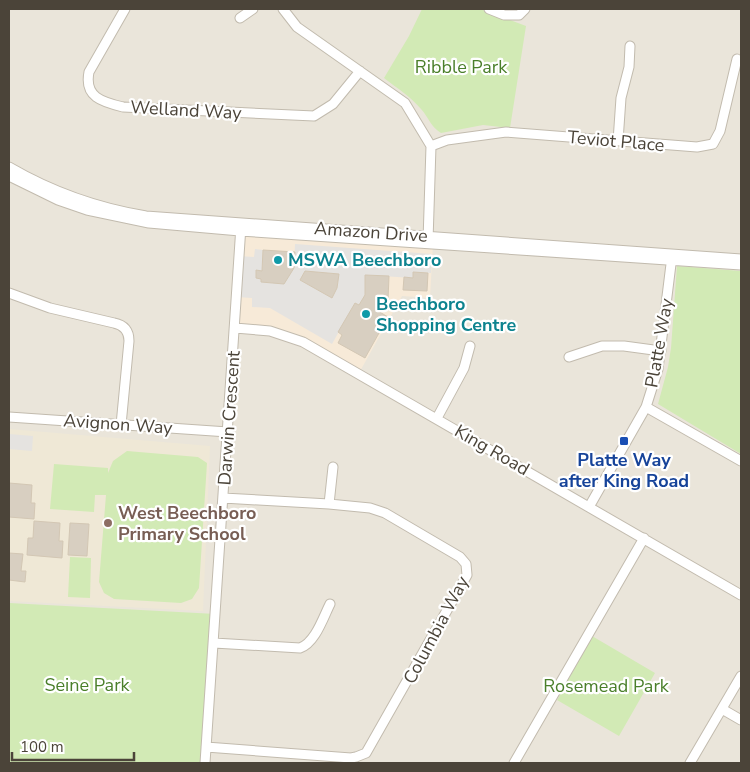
<svg xmlns="http://www.w3.org/2000/svg" width="750" height="772" viewBox="0 0 750 772" font-family="'Nunito Sans',sans-serif">
  <style>
    .residential { fill: #eae5da }
    .commercial { fill: #f7ead8 }
    .education { fill: #efe8d6 }
    .green { fill: #d2eab5 }
    .parking { fill: #e5e3e0; fill-rule: evenodd }
    .building { fill: #d8cfc1; stroke: #d3c7b4 }
    .lines { fill: none; stroke-linecap: round; stroke-linejoin: round }
    .minor-casing { stroke: #c2bbae; stroke-width: 11 }
    .minor { stroke: #fff; stroke-width: 9 }
    .culture-dot { fill: #0f9aa8; stroke: #fff; stroke-width: 2 }
    .transit-dot { fill: #1a4fb4; stroke: #fff; stroke-width: 2 }
    .education-dot { fill: #8d6e63; stroke: #fff; stroke-width: 2 }
    .labels { text-anchor: middle; stroke-width: 4.5; stroke-linejoin: round; paint-order: stroke }
    .park-label { font-size: 18px; fill: #4a7f2a; stroke: #fff }
    .street-label { font-size: 18px; fill: #4b4439; stroke: #fff }
    .culture-label { font-size: 18px; font-weight: bold; fill: #0d838f; stroke: #fff; text-anchor: start }
    .transit-label { font-size: 18px; font-weight: bold; fill: #164399; stroke: #fff }
    .education-label { font-size: 18px; font-weight: bold; fill: #785e54; stroke: #fff; text-anchor: start }
  </style>
  <rect width="100%" height="100%" fill="#f6f3ec"/>
  <path class="residential" d="M9,9H741V763H9Z"/>
  <path class="commercial" d="M240,231L433,244L430,298L402,296L359,373L303,342L235,328Z"/>
  <path class="education" d="M9,429L210,446L203,611L9,601Z"/>
  <path class="green" d="M422,9H480L526,26L510,128L483,125L441,133C431,127 429,118 421,109C411,97 397,88 384,78L409,36Z
    M677,266L741,271V454L658,404L668,367L671,348Z
    M127,451L198,457L207,463L199,588L192,599L181,603L114,599L104,593L99,582L106,495H95L94,512L50,509L54,464L108,468V473L113,461Z
    M70,557L91,558L90,598L68,597Z
    M9,603L216,614L205,763H9Z
    M592,636L655,673L619,736L557,700Z"/>
  <path class="parking" d="M295,244L432,254L431,273L414,272L413,278L366,275L365,295L359,305L355,303L332,344L270,308L252,307V298L237,297L239,256L254,257L255,249L263,250L262,271L256,270V278L261,279L294,268ZM306,271L339,274L337,288L332,298L300,280Z
    M9,434L33,436L32,451L9,449Z"/>
  <path class="building" d="M263,250L295,252L294,268L284,284L261,282V279L256,278V270L262,271Z
    M305,271L339,274L337,288L332,298L300,280Z
    M413,272L428,273L427,291L403,290L404,277L413,278Z
    M365,275L389,276L388,300H384L378,311L388,317L365,358L338,343L342,335L338,332L355,303L359,305L365,295Z
    M9,483L32,485L31,503H35L34,519L9,517Z
    M34,521L60,523L59,541H63L62,558L27,555L28,538H33Z
    M70,523L89,524L87,556L68,555Z
    M9,553L23,554L21,571H26L25,582L9,580Z"/>
  <g class="lines">
    <defs>
      <path id="minor" d="M125,9L89,72C84,97 102,102 123,107L314,116L333,104L360,71
        M283,9L297,27L405,103L431,146L428,241
        M489,9L504,15H519L525,9
        M240,18L253,9
        M618,141L621,98L629,67L630,46
        M431,146L447,140L506,132L697,147L713,144L720,131L737,59
        M9,167C52,192 97,208 146,216L741,259
        M9,176L58,200L87,210L149,223L240,231L741,265
        M9,293L50,308L114,323C124,325 129,331 129,341L121,425
        M235,328L270,331L303,342L741,595
        M569,357L602,346H624L661,351
        M646,407L741,461
        M9,417L228,432
        M437,418L464,368L470,346
        M329,504L333,467
        M589,507L646,407L658,369L672,256
        M214,643L300,648C315,643 323,618 330,604
        M722,709L741,720
        M206,747L351,758L356,757L366,753L467,575L466,564L460,557L385,513L370,508L329,504L223,498
        M205,763L241,226
        M514,763L644,538
        M690,763L741,676"/>
    </defs>
    <use href="#minor" class="minor-casing"/>
    <use href="#minor" class="minor"/>
  </g>
  <g class="culture-dot">
    <circle cx="278" cy="260" r="5"/>
    <circle cx="366" cy="314" r="5"/>
  </g>
  <rect class="transit-dot" x="619" y="436" width="10" height="10" rx="2.5"/>
  <circle class="education-dot" cx="108" cy="523" r="5"/>
  <g class="labels">
    <g class="park-label">
      <text x="461" y="73">Ribble Park</text>
      <text x="87" y="691">Seine Park</text>
      <text x="606" y="692">Rosemead Park</text>
    </g>
    <g class="street-label">
      <text transform="translate(186 110) rotate(3)" y="6">Welland Way</text>
      <text transform="translate(616 141) rotate(5)" y="6">Teviot Place</text>
      <text transform="translate(371 232) rotate(4)" y="6">Amazon Drive</text>
      <text transform="translate(659 343) rotate(-80)" y="6">Platte Way</text>
      <text transform="translate(229 418) rotate(-86)" y="6">Darwin Crescent</text>
      <text transform="translate(118 424) rotate(4)" y="6">Avignon Way</text>
      <text transform="translate(492 450) rotate(30)" y="6">King Road</text>
      <text transform="translate(436 630) rotate(-62)" y="6">Columbia Way</text>
    </g>
    <g class="culture-label">
      <text x="288" y="266">MSWA Beechboro</text>
      <text x="376" y="310">Beechboro<tspan x="376" dy="21">Shopping Centre</tspan></text>
    </g>
    <g class="transit-label">
      <text x="624" y="466">Platte Way<tspan x="624" dy="21">after King Road</tspan></text>
    </g>
    <g class="education-label">
      <text x="118" y="519">West Beechboro<tspan x="118" dy="21">Primary School</tspan></text>
    </g>
  </g>
  <rect width="750" height="772" fill="none" stroke="#4b4439" stroke-width="20"/>
  <path d="M12 752v8h122v-8" fill="none" stroke="#4b4439" stroke-width="2.5"/>
  <text x="20" y="752" font-size="15" fill="#4b4439" stroke="#ffffff" stroke-width="4" paint-order="stroke">100 m</text>
</svg>
